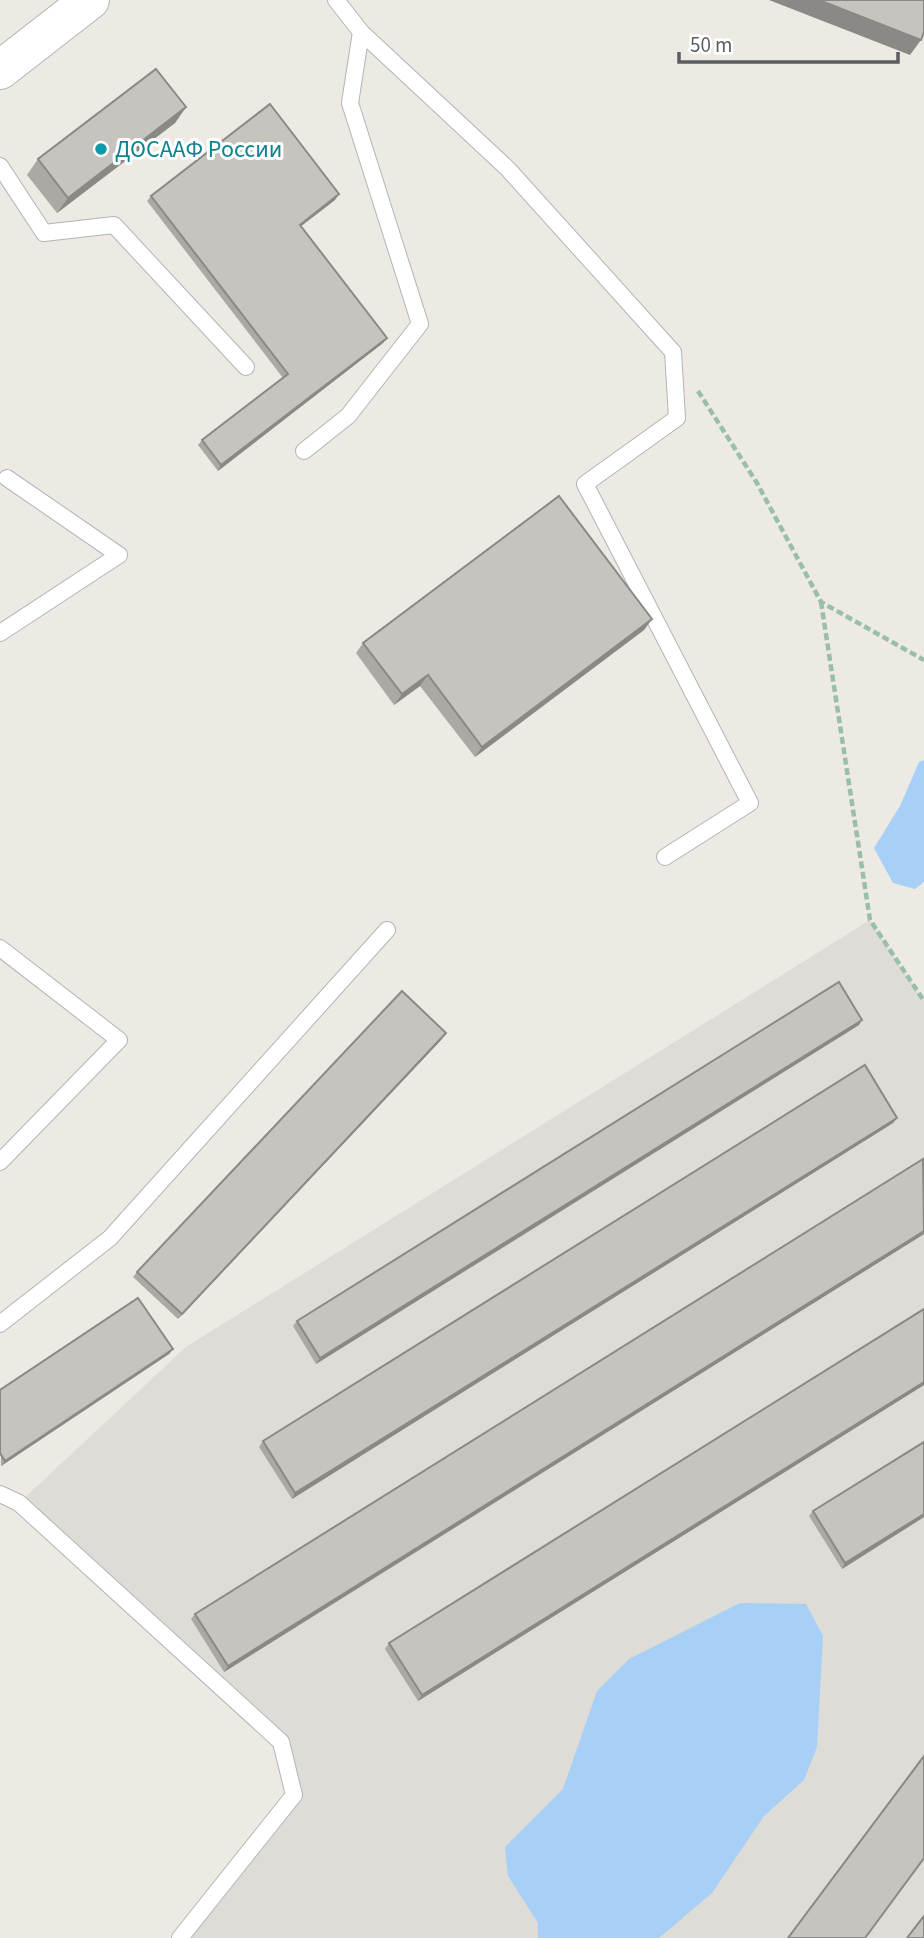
<svg xmlns="http://www.w3.org/2000/svg" width="924" height="1938" viewBox="0 0 924 1938" font-family="'Source Sans 3',sans-serif">
  <style>
    .industrial { fill: #dddcd7 }
    .water { fill: #a8cff6 }
    .lines { fill: none; stroke-linecap: round; stroke-linejoin: round }
    .service-casing { stroke: #b3b4b8; stroke-width: 18 }
    .tertiary-casing { stroke: #b3b4b8; stroke-width: 40 }
    .path { stroke: #99bfa7; stroke-width: 4.5; stroke-dasharray: 7 3.5; stroke-linecap: butt }
    .service { stroke: #fff; stroke-width: 16 }
    .tertiary { stroke: #fff; stroke-width: 38 }
    .wall { fill: #aba9a4 }
    .shaded-wall { fill: #8b8986 }
    .building { fill: #c7c4bf; stroke: #8b8986; stroke-width: 2 }
    .culture-dot { fill: #0f9aa8; stroke: #fff; stroke-width: 2.5 }
    .labels { text-anchor: middle; stroke-width: 6; stroke-linejoin: round; paint-order: stroke }
    .culture-label { font-size: 24px; fill: #0d838f; stroke: #fff; text-anchor: start }
  </style>
  <rect width="100%" height="100%" fill="#eceae2"/>
  <path class="industrial" d="M870,920L924,1001V1938H180L293,1795L281,1742L19,1503L186,1347Z"/>
  <path class="water" d="M924,760V882L915,889L893,883L874,848L900,806L919,762Z
    M740,1603L806,1604L823,1636L817,1747L804,1780L764,1816L712,1893L659,1938H538V1923L508,1876L505,1847L563,1789L597,1691L629,1659Z"/>
  <g class="lines">
    <defs>
      <path id="service" d="M336,0L361,32L508,169L673,352L677,418L585,484L750,803L665,857
        M0,166L44,233L114,225L246,367
        M304,451L348,416L420,324L350,103L361,32
        M0,633L119,555L7,478
        M0,948L119,1040L0,1162
        M0,1324L110,1238L387,930
        M0,1494L19,1503L281,1742L294,1795L180,1938"/>
      <path id="tertiary" d="M0,70L90,0"/>
    </defs>
    <use href="#service" class="service-casing"/>
    <use href="#tertiary" class="tertiary-casing"/>
    <path class="path" d="M698,391L757,483L821,602L924,660
      M821,602L870,920L924,1001"/>
    <use href="#service" class="service"/>
    <use href="#tertiary" class="tertiary"/>
  </g>
  <path class="wall" d="M186,107L175,123L57,213L27,175L38,159Z
    M151,196L335,200L301,226L387,338L383,343L218,471L198,445L202,440L283,378L147,201Z
    M652,619L644,630L475,757L420,686L394,705L356,653L363,643Z
    M859,1025L316,1364L293,1326L297,1321Z
    M442,1039L178,1319L133,1277L137,1272Z
    M897,1118L893,1123L292,1499L259,1447L263,1441Z
    M924,1161V1234L224,1672L191,1619L195,1614Z
    M924,1309V1385L418,1701L385,1649L389,1643Z
    M173,1349L169,1354L1,1466L0,1390Z
    M924,1442V1517L842,1569L809,1516L813,1511Z"/>
  <path class="shaded-wall" d="M769,0H819L921,40L910,55Z
    M186,107L175,123L57,213L68,198Z
    M339,194L335,200L296,230L300,225Z
    M387,338L383,343L218,471L221,465Z
    M652,619L644,630L475,757L482,747Z
    M428,675L420,686L394,705L402,694Z
    M862,1020L859,1025L316,1364L320,1358Z
    M446,1033L442,1039L178,1319L182,1314Z
    M897,1118L893,1123L292,1499L295,1493Z
    M924,1231V1234L224,1672L228,1666Z
    M173,1349L169,1354L1,1466L5,1461Z
    M924,1382V1385L418,1701L422,1695Z
    M924,1514V1517L842,1569L845,1563Z"/>
  <path class="building" d="M819,0H924V32L921,40Z
    M156,69L186,107L68,198L38,159Z
    M270,104L339,194L300,225L387,338L221,465L202,440L288,374L151,196Z
    M559,496L652,619L482,747L428,675L402,694L363,643Z
    M839,982L862,1020L320,1358L297,1321Z
    M402,991L446,1033L182,1314L137,1272Z
    M865,1065L897,1118L295,1493L263,1441Z
    M923,1159L924,1231L228,1666L195,1614Z
    M138,1298L173,1349L5,1461L0,1453V1390Z
    M924,1309V1382L422,1695L389,1643Z
    M924,1442V1514L845,1563L813,1511Z
    M924,1756V1858L865,1938H788Z
    M924,1916V1938H907Z"/>
  <circle class="culture-dot" cx="101" cy="149" r="7"/>
  <g class="labels">
    <g class="culture-label">
      <text x="115" y="157">ДОСААФ России</text>
    </g>
  </g>
  <path d="M679 52v10h219v-10" fill="none" stroke="#5b5d61" stroke-width="3.5"/>
  <text x="690" y="52" font-size="21" fill="#5b5d61" stroke="#ffffff" stroke-width="5" paint-order="stroke">50 m</text>
</svg>
